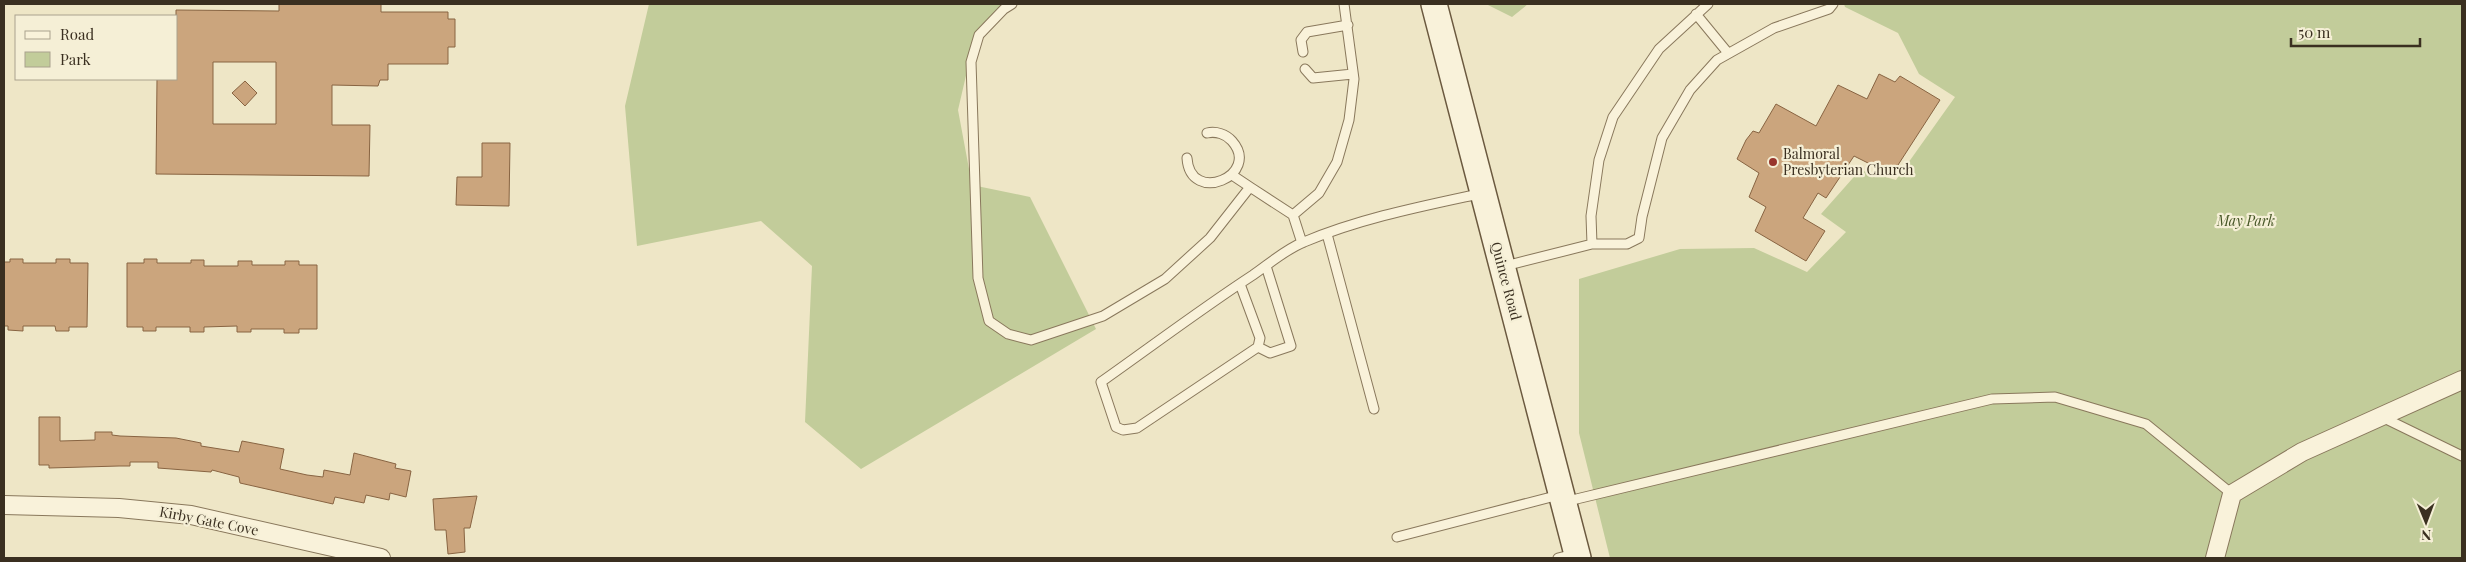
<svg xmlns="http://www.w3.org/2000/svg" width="2466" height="562" viewBox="0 0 2466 562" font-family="'Playfair Display',serif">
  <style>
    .green { fill: #c2cc9a }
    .building { fill: #cba57d; stroke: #886442; fill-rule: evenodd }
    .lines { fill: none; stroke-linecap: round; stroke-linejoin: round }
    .service-casing { stroke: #89785c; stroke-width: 11 }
    .minor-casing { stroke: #89785c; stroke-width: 20 }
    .secondary-casing { stroke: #6b593f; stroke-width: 28 }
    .service { stroke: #f9f2da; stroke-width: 9 }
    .minor { stroke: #f9f2da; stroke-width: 18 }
    .secondary { stroke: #f9f2da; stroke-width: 25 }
    .poi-dot { fill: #98362d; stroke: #f5efd6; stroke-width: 2 }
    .labels { text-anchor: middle; stroke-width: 4.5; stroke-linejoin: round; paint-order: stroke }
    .poi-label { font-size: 14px; fill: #3a2f20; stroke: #f5efd6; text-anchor: start }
    .park-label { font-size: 14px; font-style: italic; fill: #465626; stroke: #f5efd6 }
    .street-label { font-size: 14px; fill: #3a2f20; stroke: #f5efd6 }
  </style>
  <rect width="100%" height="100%" fill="#eee6c6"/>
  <path class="green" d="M649,4H1016L980,37L968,67L958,110L972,185L1030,197L1096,329L861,469L805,422L812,266L761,221L637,246L625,106Z
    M1486,4H1528L1512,17Z
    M1844,4H2462V558H1610L1579,433V279L1680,249L1754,248L1807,272L1846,232L1821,214L1860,170L1896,180L1955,97L1919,74L1898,33L1845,7Z"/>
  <path class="building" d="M279,4H381V12H448V19H455V47H448V64H388V80H380L378,86L332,85V125H370L369,176L156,174L157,79H176V10L279,11ZM213,62H276V124H213Z
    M1879,74L1895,82L1900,76L1940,100L1898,165L1880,169L1854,156L1826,198L1818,193L1803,218L1825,231L1806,261L1755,231L1766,207L1749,197L1759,173L1737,159L1746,140L1753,131L1759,133L1776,104L1816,126L1838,85L1867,99Z
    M245,81L257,93L245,106L232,93Z
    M482,143H510L509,206L456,205L457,177H482Z
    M10,259H23V263H56V259H70V263H88L87,327H69V331H56L55,326H23V331L8,330V326H4V262H10Z
    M144,259H157V263H191V260H204V266H238V261H252V265H285V261H299V265H317V329H299V333H284V329H251V332H237V326L204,327V332H190V327H156V331H143V327H127V263H144Z
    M39,417H60V441L95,440V432H112V435L120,436L176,438L201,443V446L239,452L242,441L284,449L280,469L307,475L323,477L324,470L350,475L354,453L396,464L395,468L411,471L406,497L390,493L389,500L366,495L364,503L335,497L333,504L240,483L239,477L212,470L211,472L158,468V462H130V466H119L49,468V465H39Z
    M477,496L470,528H464L465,552L448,554L446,530H435L433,499Z"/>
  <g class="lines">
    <defs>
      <path id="service" d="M1012,4L1004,9L979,35L971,62L978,278L989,321L1008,334L1031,340L1103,316L1165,279L1210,238L1250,187L1293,215L1302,243
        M1696,14L1728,53
        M1303,52L1301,40L1307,32L1348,25
        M1305,69L1313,78L1353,74
        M1187,158C1190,206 1262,175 1232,141C1226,134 1216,131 1207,133
        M1232,175L1250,187
        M1293,215L1319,193L1337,162L1349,120L1354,79L1344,4
        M1327,234L1374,409
        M1592,244L1591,216L1599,160L1613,117L1659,49L1708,4
        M1505,266L1592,244H1627L1639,238L1642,217L1662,138L1690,90L1717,60L1774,28L1829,9L1833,4
        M1240,284L1260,338L1258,347L1137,428L1123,430L1116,427L1101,382C1152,346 1201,309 1253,275C1269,264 1286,249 1304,242C1361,218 1423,206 1483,193
        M1258,347L1270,353L1291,346L1266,266
        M2382,417L2462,456
        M1564,502L1992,399L2055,397L2146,424L2232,494
        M1397,537L1559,495
        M1558,558L1574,554"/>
      <path id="minor" d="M4,505L119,508L191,515L381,558
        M2215,558L2232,494L2302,452L2462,380"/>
      <path id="secondary" d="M1434,4L1578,558"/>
    </defs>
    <use href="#service" class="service-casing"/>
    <use href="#minor" class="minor-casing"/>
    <use href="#secondary" class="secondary-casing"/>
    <use href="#service" class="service"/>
    <use href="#minor" class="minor"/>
    <use href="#secondary" class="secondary"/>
  </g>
  <circle class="poi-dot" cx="1773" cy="162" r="5"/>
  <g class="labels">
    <g class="poi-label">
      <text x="1783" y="159">Balmoral<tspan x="1783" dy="16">Presbyterian Church</tspan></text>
    </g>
    <g class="park-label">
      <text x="2246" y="226">May Park</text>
    </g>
    <g class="street-label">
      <text transform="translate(1506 281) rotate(75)" y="5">Quince Road</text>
      <text transform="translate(209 521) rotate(11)" y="5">Kirby Gate Cove</text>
    </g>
  </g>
  <rect width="2466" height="562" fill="none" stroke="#3a2f20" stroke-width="10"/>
  <rect x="15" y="15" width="162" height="65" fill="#f5efd6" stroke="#aaa28d"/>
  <rect x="25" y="31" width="25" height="8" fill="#f9f2da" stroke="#aaa28d"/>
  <text x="60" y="40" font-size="15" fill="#3a2f20">Road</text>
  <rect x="25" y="52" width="25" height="15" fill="#c2cc9a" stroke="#aaa28d"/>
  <text x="60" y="65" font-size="15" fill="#3a2f20">Park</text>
  <g transform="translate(2426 522) rotate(179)" stroke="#f5efd6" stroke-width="4" paint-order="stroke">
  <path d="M0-4L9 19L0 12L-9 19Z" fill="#3a2f20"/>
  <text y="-8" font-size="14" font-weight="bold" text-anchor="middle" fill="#3a2f20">N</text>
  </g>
  <path d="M2291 38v8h129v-8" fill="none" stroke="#3a2f20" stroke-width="2.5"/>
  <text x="2298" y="38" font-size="15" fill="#3a2f20" stroke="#f5efd6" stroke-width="4" paint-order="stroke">50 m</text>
</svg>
